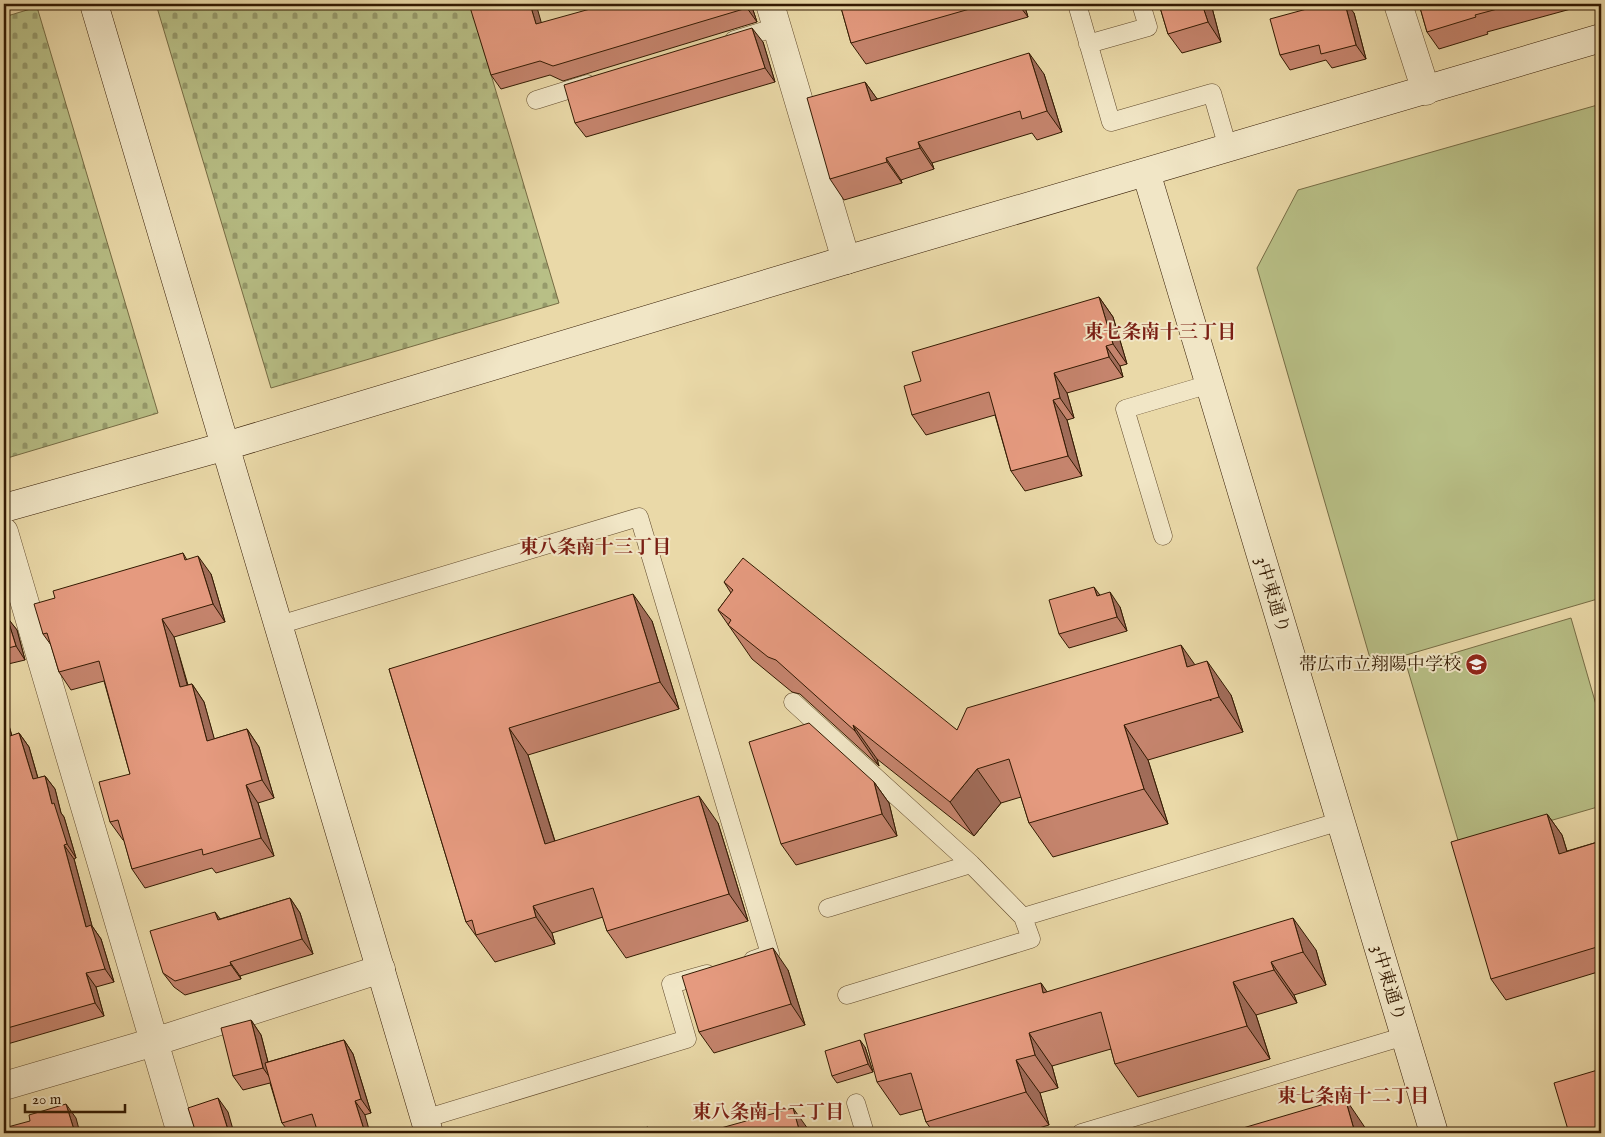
<svg xmlns="http://www.w3.org/2000/svg" width="1605" height="1137" viewBox="0 0 1605 1137" font-family="'IM FELL English','Noto Serif JP',serif">
  <style>
    .cemetery { fill: url(#cemetery-stones); stroke: #766c44 }
    .pitch { fill: #b8bf86; stroke: #766c44 }
    .lines { fill: none; stroke-linecap: round; stroke-linejoin: round }
    .lane-casing { stroke: #614a2c; stroke-width: 19 }
    .street-casing { stroke: #614a2c; stroke-width: 29 }
    .secondary-casing { stroke: #331a02; stroke-width: 29 }
    .lane { stroke: #f1e6c6; stroke-width: 18 }
    .street { stroke: #f1e6c6; stroke-width: 28 }
    .secondary { stroke: #f1e6c6; stroke-width: 28 }
    .wall { fill: #c5846d; stroke: #331a02 }
    .shaded-wall { fill: #a06c59; stroke: #331a02 }
    .building { fill: #e59a7f; stroke: #331a02 }
    .labels { text-anchor: middle; stroke-width: 4; stroke-linejoin: round; paint-order: stroke }
    .street-label { font-size: 18px; fill: #331a02; stroke: #f1e6c6 }
    .poi-label { font-size: 18px; fill: #331a02; stroke: #f1e6c6; text-anchor: end }
    .neighbourhood-label { font-size: 19px; font-weight: bold; fill: #7a1f14; stroke: #f1e6c6 }
  </style>
  <defs>
    <pattern id="cemetery-stones" width="16" height="16" patternUnits="userSpaceOnUse" patternTransform="scale(1.25)"><rect width="16" height="16" fill="#b8bf86"/><path d="M2 7V4a2 2 0 0 1 4 0v3zM10 15v-3a2 2 0 0 1 4 0v3z" fill="#969a6b"/></pattern>
  </defs>
  <rect width="100%" height="100%" fill="#ead9a8"/>
  <filter id="stains"><feTurbulence type="fractalNoise" baseFrequency=".004" numOctaves="4"/><feColorMatrix values="0 0 0 0 .2 0 0 0 0 .09 0 0 0 0 .02 0 0 0 .5 -.17"/></filter>
  <radialGradient id="worn" r=".72"><stop offset=".6" stop-color="#630" stop-opacity="0"/><stop offset="1" stop-color="#630" stop-opacity=".3"/></radialGradient>
  <path class="cemetery" d="M156,4H470L559,303L271,388Z
    M37,7L158,413L4,459V17Z"/>
  <path class="pitch" d="M1601,104V598L1372,665L1257,268L1298,190Z
    M1571,618L1601,722V806L1460,847L1407,667Z"/>
  <g class="lines">
    <defs>
      <path id="lane" d="M1077,4L1111,122L1212,93L1228,148
        M734,40L777,27
        M1088,44L1148,27L1141,4
        M536,100L587,84
        M1163,536L1125,409L1210,384
        M279,625L639,517L770,954L753,960
        M793,702L971,864
        M828,908L971,864L1023,917
        M847,995L1031,939L1023,917L1341,821
        M856,1103L865,1133
        M424,1119L687,1039L671,984L707,974
        M1081,1133L1405,1036"/>
      <path id="street" d="M770,4L846,260
        M1398,4L1426,91
        M4,532L181,1133
        M4,1086L154,1042L381,969"/>
      <path id="secondary" d="M94,4L429,1133
        M1146,172L1434,1133
        M4,508L226,446L846,260L1601,38"/>
    </defs>
    <use href="#lane" class="lane-casing"/>
    <use href="#street" class="street-casing"/>
    <use href="#secondary" class="secondary-casing"/>
    <use href="#lane" class="lane"/>
    <use href="#street" class="street"/>
    <use href="#secondary" class="secondary"/>
  </g>
  <path class="wall" d="M751,4L757,22L563,81L550,75L501,89L491,75L541,23Z
    M840,4H1024L1028,17L866,64L851,43Z
    M1159,4H1211L1221,42L1182,53L1168,34Z
    M1419,4H1589L1487,32L1488,34L1439,49L1427,32Z
    M1354,13L1366,59L1332,68L1326,60L1290,70L1280,55Z
    M763,42L775,82L586,137L575,123Z
    M1044,74L1062,132L1037,140L1032,133L932,163L934,169L901,180L902,183L844,200L830,179L865,82L877,99Z
    M1099,297L1113,317L1127,364L1120,366L1123,377L1067,393L1074,418L1067,420L1082,476L1025,491L1011,471L995,415L926,435L912,415L921,381Z
    M183,553L187,560L211,574L225,622L174,637L188,685L192,684L204,702L214,739L247,729L259,747L274,798L258,803L274,856L216,873L212,868L145,888L132,869L124,840H123L110,822L130,774L104,681L71,690L59,672L51,645L43,634L55,598Z
    M724,582L957,730L1194,665L1231,695L1243,732L1148,760L1168,824L1053,857L1029,823L1021,797L1001,803L974,836L877,759L879,766L800,694L792,692L752,659L718,610L731,593Z
    M1100,595L1120,607L1127,631L1069,648L1059,634Z
    M4,609L6,617L17,630L25,660L4,665Z
    M652,621L679,709L528,755L555,841L718,823L748,921L626,958L607,931L603,917L552,933L555,944L495,962L466,922L389,669Z
    M4,708L12,736L19,733L29,747L38,778L45,776L55,789L61,813L64,817L76,858L74,859L92,926L101,939L114,982L96,987L104,1016L4,1045Z
    M874,782L889,803L897,836L796,865L781,844Z
    M1547,814L1562,835L1567,851L1601,841V971L1506,1000L1491,979Z
    M290,898L300,913L313,954L240,976L241,979L185,995L174,987L163,973L220,919Z
    M1316,950L1326,985L1294,995L1297,1003L1256,1015L1270,1059L1138,1097L1115,1064L1111,1049L1052,1066L1058,1088L1040,1093L1049,1125L1022,1133H934L926,1122L922,1109L900,1115L877,1082L1041,983L1046,992Z
    M788,970L805,1025L714,1053L699,1032Z
    M251,1020L261,1035L268,1062L344,1040L353,1054L371,1113L303,1133H290L282,1123L270,1083L243,1090L233,1076Z
    M865,1047L873,1072L837,1083L832,1076Z"/>
  <path class="shaded-wall" d="M530,4H536L546,39L536,24Z
    M746,4H751L757,22L747,8Z
    M1018,4H1024L1028,17Z
    M1202,4H1211L1221,42L1208,22Z
    M1345,4H1347L1354,13L1366,59L1356,45Z
    M752,28L763,42L775,82L765,68Z
    M1029,53L1044,74L1062,132L1047,111Z
    M865,82L880,103L871,101Z
    M918,142L932,163L934,169L920,148Z
    M886,158L901,180L902,183L887,162Z
    M1099,297L1113,317L1127,364L1113,344Z
    M1106,346L1120,366L1123,377L1109,357Z
    M1054,373L1067,393L1074,418L1060,398Z
    M1053,400L1067,420L1082,476L1068,456Z
    M198,556L211,574L225,622L213,604Z
    M1094,587L1105,602L1097,596Z
    M1110,592L1120,607L1127,631L1117,617Z
    M633,594L652,621L679,709L660,682Z
    M4,609L10,632L4,623Z
    M7,617L17,630L25,660L16,646Z
    M162,619L174,637L193,706L180,687Z
    M1181,645L1205,679L1211,701L1187,667Z
    M1207,661L1231,695L1243,732L1219,697Z
    M192,684L204,702L220,759L207,741Z
    M4,708L16,751L7,737L4,727Z
    M853,725L877,759L879,766L855,731Z
    M1124,725L1148,760L1168,824L1144,789Z
    M509,728L528,755L564,871L545,844Z
    M247,729L259,747L274,798L262,780Z
    M19,733L29,747L42,793L33,779Z
    M977,769L1001,803L974,836L950,802Z
    M45,776L55,789L61,813L64,817L76,858L67,844L52,804Z
    M874,782L889,803L897,836L882,814Z
    M246,785L258,803L274,856L261,838Z
    M699,796L718,823L748,921L729,894Z
    M1547,814L1562,835L1574,875L1559,854Z
    M64,845L74,859L92,926L101,939L114,982L105,969L86,927Z
    M290,898L300,913L313,954L302,939Z
    M533,906L552,933L555,944L536,917Z
    M215,912L226,927L218,920Z
    M1293,918L1316,950L1326,985L1303,952Z
    M773,948L788,970L805,1025L791,1004Z
    M230,962L240,976L241,979L231,965Z
    M1271,962L1294,995L1297,1003L1274,970Z
    M86,973L96,987L104,1016L95,1003Z
    M1233,982L1256,1015L1270,1059L1247,1026Z
    M1041,983L1064,1016L1043,993Z
    M251,1020L261,1035L273,1082L263,1068Z
    M1029,1033L1052,1066L1058,1088L1035,1055Z
    M344,1040L353,1054L371,1113L361,1099Z
    M860,1040L865,1047L873,1072L868,1064Z
    M1016,1060L1040,1093L1049,1125L1026,1092Z
    M218,1098L228,1112L234,1133H229Z
    M1345,1098L1368,1132L1369,1133H1355Z
    M355,1101L365,1115L370,1133H365Z
    M66,1104L76,1118L80,1133H75Z
    M793,1108L808,1129L809,1133H800Z"/>
  <path class="building" d="M469,4H530L536,24L608,4H746L747,8L553,66L540,61L491,75Z
    M840,4H987L851,43Z
    M1159,4H1202L1208,22L1168,34Z
    M1325,4H1345L1356,45L1321,54L1319,45L1280,55L1270,19Z
    M1419,4H1516L1475,15L1476,17L1427,32Z
    M752,28L765,68L575,123L564,85Z
    M1029,53L1047,111L1022,119L1020,111L918,142L920,148L886,158L887,162L830,179L807,98L865,82L871,101Z
    M1099,297L1113,344L1106,346L1109,357L1054,373L1060,398L1053,400L1068,456L1011,471L989,392L912,415L904,386L921,381L912,352Z
    M183,553L185,560L198,556L213,604L162,619L180,687L192,684L207,741L247,729L262,780L246,785L261,838L203,855L202,849L132,869L118,820L110,822L99,782L130,774L99,661L59,672L47,633L43,634L34,604L55,598L53,591Z
    M743,558L957,730L967,708L1181,645L1187,667L1207,661L1219,697L1124,725L1144,789L1029,823L1009,759L977,769L950,802L853,725L855,731L776,660L768,657L728,625L731,620L718,610L733,590L724,582Z
    M1094,587L1097,596L1110,592L1117,617L1059,634L1049,600Z
    M633,594L660,682L509,728L545,844L699,796L729,894L607,931L593,888L533,906L536,917L476,935L472,920L466,922L389,669Z
    M7,617L16,646L4,649V618Z
    M809,723L874,782L882,814L781,844L749,742Z
    M4,727L7,737L19,733L33,779L45,776L52,804L54,803L67,844L64,845L86,927L91,925L105,969L86,973L95,1003L4,1029Z
    M1547,814L1559,854L1601,841V960L1597,947L1491,979L1451,842Z
    M290,898L302,939L230,962L231,965L175,981L163,973L150,931L215,912L218,920Z
    M1293,918L1303,952L1271,962L1274,970L1233,982L1247,1026L1115,1064L1101,1012L1029,1033L1035,1055L1016,1060L1026,1092L926,1122L911,1073L877,1082L864,1034L1041,983L1043,993Z
    M773,948L791,1004L699,1032L682,976Z
    M251,1020L263,1068L233,1076L221,1028Z
    M344,1040L361,1099L355,1101L365,1133H318L312,1114L282,1123L265,1063Z
    M860,1040L868,1064L832,1076L825,1051Z
    M1601,1069V1133H1569L1554,1083Z
    M218,1098L229,1133H196L188,1108Z
    M1345,1098L1355,1133H1226Z
    M66,1104L75,1133H4V1128L30,1121L29,1115Z
    M793,1108L800,1133H703Z
    M648,1127L650,1133H626Z"/>
  <defs>
    <symbol id="school-disc" viewBox="-11 -11 22 22"><circle r="9.5" fill="#8f2418" stroke="#f1e6c6"/><path d="M0-5L7-2L0 1L-7-2ZM-4 1L0 2.5L4 1V4Q0 6-4 4Z" fill="#fff"/></symbol>
  </defs>
  <g fill-rule="evenodd">
    <use href="#school-disc" x="1464" y="652" width="25" height="25"/>
  </g>
  <g class="labels">
    <g class="street-label">
      <text transform="translate(1273 595) rotate(73)" y="6">3中東通り</text>
      <text transform="translate(1389 983) rotate(73)" y="6">3中東通り</text>
    </g>
    <g class="poi-label">
      <text x="1461" y="670">帯広市立翔陽中学校</text>
    </g>
    <g class="neighbourhood-label">
      <text x="1160" y="338">東七条南十三丁目</text>
      <text x="595" y="553">東八条南十三丁目</text>
      <text x="1353" y="1102">東七条南十二丁目</text>
      <text x="768" y="1118">東八条南十二丁目</text>
    </g>
  </g>
  <rect width="1605" height="1137" fill="none" stroke="#ead9a8" stroke-width="20"/>
  <rect x="5" y="5" width="1595" height="1127" fill="none" stroke="#331a02" stroke-width="2.5"/>
  <rect x="10" y="10" width="1585" height="1117" fill="none" stroke="#331a02"/>
  <path d="M25 1104v8h100v-8" fill="none" stroke="#331a02" stroke-width="2.5"/>
  <text x="32" y="1104" font-size="15" fill="#331a02" stroke="#f1e6c6" stroke-width="4" paint-order="stroke">20 m</text>
  <rect width="100%" height="100%" filter="url(#stains)"/>
  <rect width="100%" height="100%" fill="url(#worn)"/>
</svg>
